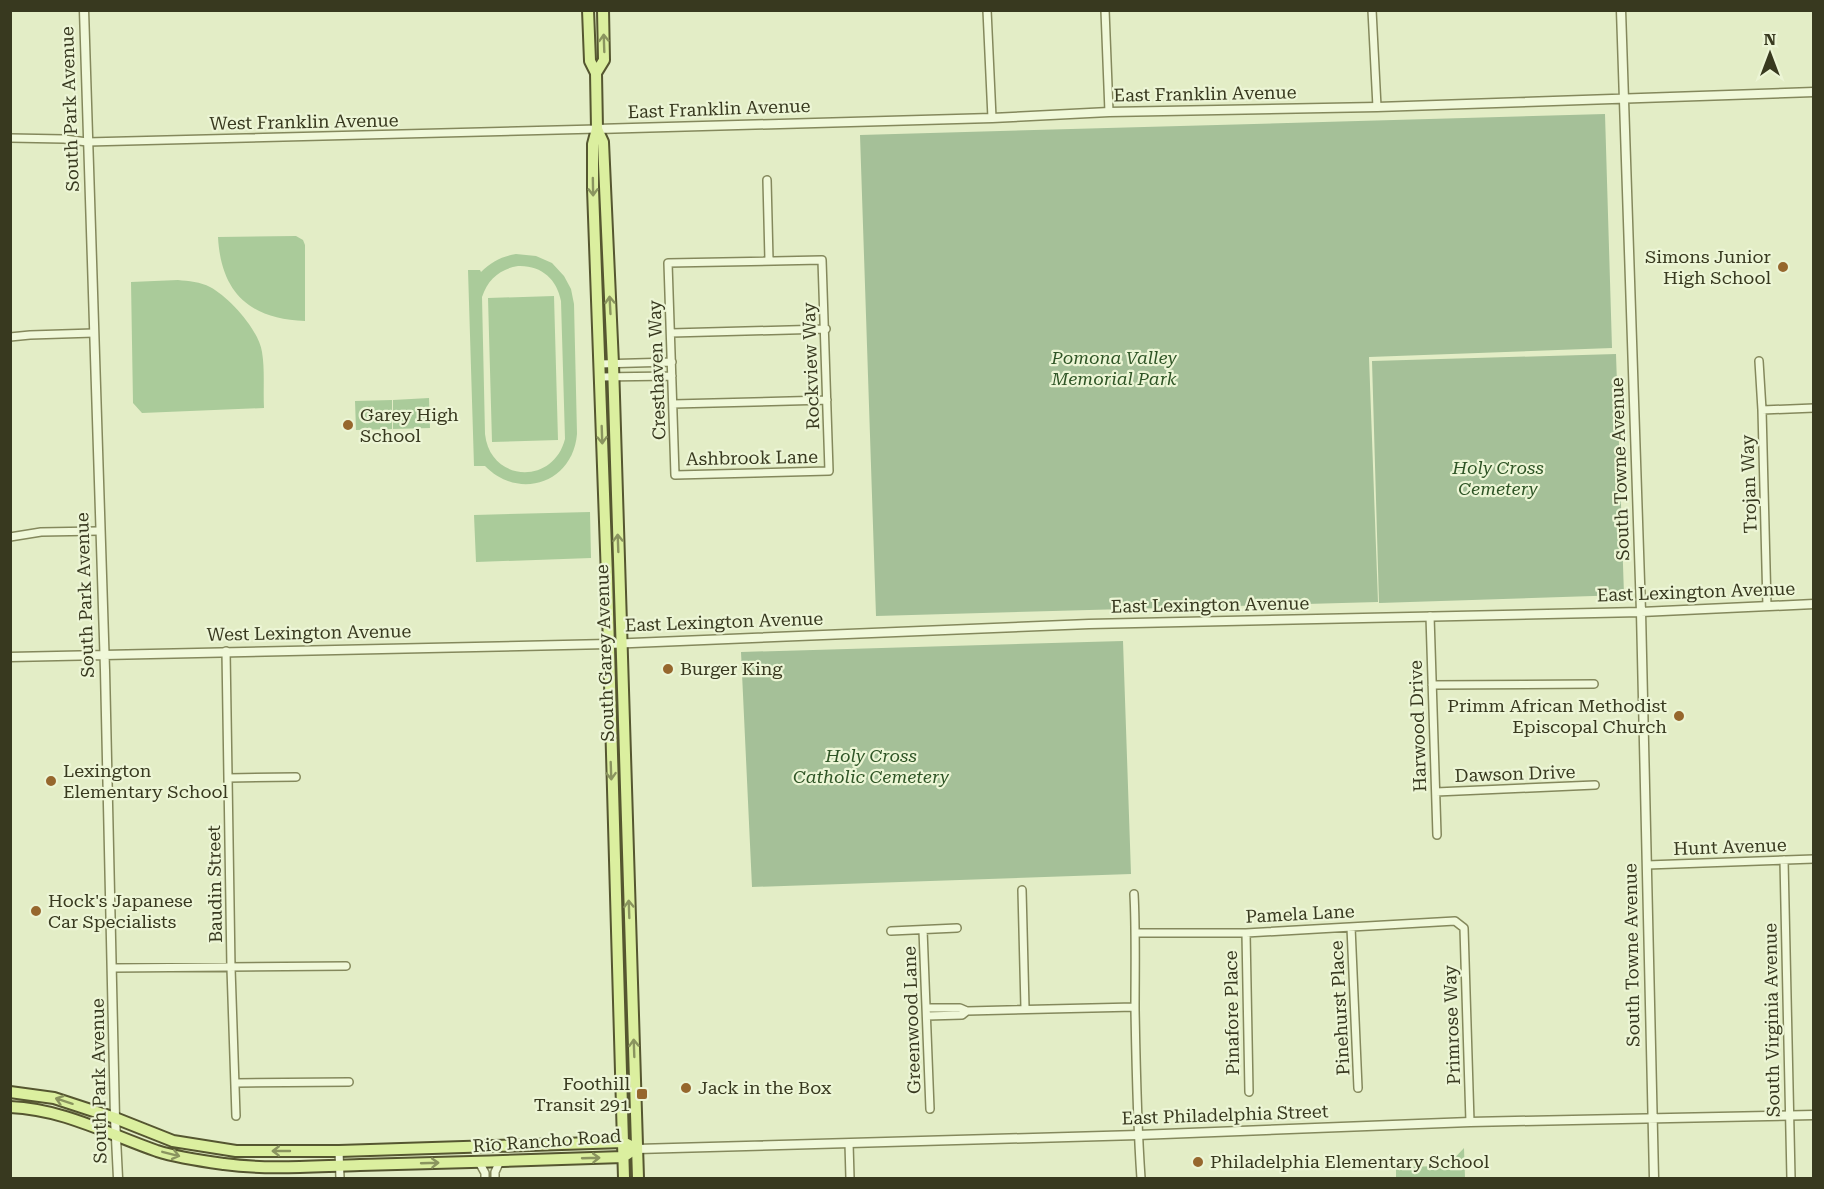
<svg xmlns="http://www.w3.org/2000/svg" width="1824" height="1189" viewBox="0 0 1824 1189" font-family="'Roboto Serif',serif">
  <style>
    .green { fill: #aacb9a; fill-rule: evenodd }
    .cemetery { fill: #a5c098 }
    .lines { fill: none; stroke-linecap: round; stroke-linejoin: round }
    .minor-casing { stroke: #84885c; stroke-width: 10 }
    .tertiary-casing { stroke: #84885c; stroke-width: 11 }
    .primary-casing { stroke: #555630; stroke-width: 14 }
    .minor { stroke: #f0f8d9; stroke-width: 7 }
    .tertiary { stroke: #f0f8d9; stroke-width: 8 }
    .primary { stroke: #dbef9f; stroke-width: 10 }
    .oneway { stroke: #8a945f }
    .poi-dot { fill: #96672d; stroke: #ecf5d5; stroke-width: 2 }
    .labels { text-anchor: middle; stroke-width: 4.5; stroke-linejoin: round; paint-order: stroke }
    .street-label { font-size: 18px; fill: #38391f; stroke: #ecf5d5 }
    .poi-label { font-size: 18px; fill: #38391f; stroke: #ecf5d5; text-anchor: start }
    .park-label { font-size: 18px; font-style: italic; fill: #2f5526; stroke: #ecf5d5 }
  </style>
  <rect width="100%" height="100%" fill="#e3edc6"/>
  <path class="green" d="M296,236L303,240L305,245V321C250,319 221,293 218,237Z
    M516,254L536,256L552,263L564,276L571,289L574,304L577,434C573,483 519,501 485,466H474L468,270H480L481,272C491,262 502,256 516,254ZM518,266C541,265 557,279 561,301L565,439C553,486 490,482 485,434L482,297C488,279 500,269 518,266Z
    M178,280C188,281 201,282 210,287C229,297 259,330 262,352C265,370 263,390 264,408L142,413L133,403L131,282Z
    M554,296L558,440L492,442L488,298Z
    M429,398L430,428L393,429V400Z
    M392,400V429L356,430L355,401Z
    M590,512L591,558L476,562L474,515Z
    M1464,1148L1465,1178H1396V1167L1447,1166Z"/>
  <path class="cemetery" d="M1605,114L1612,348L1369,357L1378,602L876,616L860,135Z
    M1616,354L1624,595L1379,603L1372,361Z
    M1123,641L1131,874L752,887L741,652Z"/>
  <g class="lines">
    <defs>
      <path id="minor" d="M987,10L992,118
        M1105,10L1109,112
        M1372,10L1377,107
        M10,138L64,139L87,142L597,129
        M767,180L769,260
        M822,260L829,471L675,475L668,263Z
        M671,333L826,329
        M10,337L30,335L94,333
        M1759,361L1762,410L1767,606
        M599,364L672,362
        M600,377L672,376
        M673,404L827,400
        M1762,410L1814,408
        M10,537L41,532L99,531
        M1430,616L1437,835
        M226,651L231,968L236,1116
        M1432,685L1594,684
        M228,778L296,777
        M1436,792L1595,785
        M1784,860L1791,1178
        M1647,865L1814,859
        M1022,890L1025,1008
        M1134,894C1136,932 1135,970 1135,1009C1136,1065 1137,1122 1141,1178
        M1351,927L1358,1088
        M923,930L930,1109
        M891,931L957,928
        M1136,933H1246L1455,921L1464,928L1470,1122
        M1246,933L1249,1092
        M113,968L346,966
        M927,1008H960L967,1011L1135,1007
        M927,1016L962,1015L967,1011
        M236,1083L349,1082
        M849,1143L850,1178
        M339,1151L340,1178
        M479,1162L485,1173V1178
        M495,1178V1172L500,1161"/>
      <path id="tertiary" d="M84,10L105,670L115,1118L118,1178
        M1621,10L1641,612L1654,1178
        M597,129L992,118L1109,112L1377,107L1814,92
        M10,657L608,644L1089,624L1641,612L1814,604
        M637,1149L1138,1135L1470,1122L1814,1115"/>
      <path id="primary" d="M588,10L590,61L596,73L597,129L593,144V189L607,577L624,1178
        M596,73L604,60L603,10
        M597,129L603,142L613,364L638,1178
        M10,1092L54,1098L115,1118L173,1141L236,1151H339L623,1142L629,1145
        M10,1107C63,1109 108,1134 157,1151C179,1158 202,1161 224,1164C269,1170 315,1166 360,1165C448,1163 535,1160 623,1157L629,1153"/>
    </defs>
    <use href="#minor" class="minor-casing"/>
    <use href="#tertiary" class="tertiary-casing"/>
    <use href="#primary" class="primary-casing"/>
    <use href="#minor" class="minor"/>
    <use href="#tertiary" class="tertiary"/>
    <use href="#primary" class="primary"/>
  </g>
  <defs><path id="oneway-shaft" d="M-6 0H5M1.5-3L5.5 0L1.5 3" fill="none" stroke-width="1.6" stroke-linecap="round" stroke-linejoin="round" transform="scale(1.5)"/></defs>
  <g class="oneway">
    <use href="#oneway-shaft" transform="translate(604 43) rotate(-92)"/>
    <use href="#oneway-shaft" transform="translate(593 187) rotate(89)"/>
    <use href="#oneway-shaft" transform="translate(610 305) rotate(-93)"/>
    <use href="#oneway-shaft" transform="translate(602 435) rotate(88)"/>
    <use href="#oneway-shaft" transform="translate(618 543) rotate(-92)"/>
    <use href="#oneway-shaft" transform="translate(611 771) rotate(88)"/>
    <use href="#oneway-shaft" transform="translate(629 909) rotate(-92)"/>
    <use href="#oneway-shaft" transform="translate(634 1048) rotate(-92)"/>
    <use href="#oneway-shaft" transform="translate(64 1101) rotate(-162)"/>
    <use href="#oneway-shaft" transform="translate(281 1151) rotate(-180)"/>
    <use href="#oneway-shaft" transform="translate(171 1154) rotate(14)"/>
    <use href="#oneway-shaft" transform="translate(591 1158) rotate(-2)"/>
    <use href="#oneway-shaft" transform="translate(430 1163) rotate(-2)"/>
  </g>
  <g class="poi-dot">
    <circle cx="1783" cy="267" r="6"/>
    <circle cx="348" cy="425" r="6"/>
    <circle cx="668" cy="669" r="6"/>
    <circle cx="1679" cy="716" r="6"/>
    <circle cx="51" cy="781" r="6"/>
    <circle cx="36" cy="911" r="6"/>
    <circle cx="686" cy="1088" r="6"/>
    <rect x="636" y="1088" width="12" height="12" rx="3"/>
    <circle cx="1198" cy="1162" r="6"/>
  </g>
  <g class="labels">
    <g class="street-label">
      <text transform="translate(1205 94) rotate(-1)" y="6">East Franklin Avenue</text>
      <text transform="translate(70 109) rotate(-92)" y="6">South Park Avenue</text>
      <text transform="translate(719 109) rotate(-2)" y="6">East Franklin Avenue</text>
      <text transform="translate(304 122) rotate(-1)" y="6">West Franklin Avenue</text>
      <text transform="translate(811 366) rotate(-92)" y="6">Rockview Way</text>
      <text transform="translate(657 370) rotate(-92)" y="6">Cresthaven Way</text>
      <text transform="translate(752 458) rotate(-1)" y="6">Ashbrook Lane</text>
      <text transform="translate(1620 469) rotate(-92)" y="6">South Towne Avenue</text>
      <text transform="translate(1749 484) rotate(-92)" y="6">Trojan Way</text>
      <text transform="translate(1696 592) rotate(-2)" y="6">East Lexington Avenue</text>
      <text transform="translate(85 595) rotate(-92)" y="6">South Park Avenue</text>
      <text transform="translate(1210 605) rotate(-1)" y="6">East Lexington Avenue</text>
      <text transform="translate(724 622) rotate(-2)" y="6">East Lexington Avenue</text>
      <text transform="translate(309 633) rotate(-1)" y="6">West Lexington Avenue</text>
      <text transform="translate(605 653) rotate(-92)" y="6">South Garey Avenue</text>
      <text transform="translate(1418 726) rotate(-92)" y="6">Harwood Drive</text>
      <text transform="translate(1515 774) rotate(-2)" y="6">Dawson Drive</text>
      <text transform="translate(1730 847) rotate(-2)" y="6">Hunt Avenue</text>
      <text transform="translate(215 884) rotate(-91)" y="6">Baudin Street</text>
      <text transform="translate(1300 914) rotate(-3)" y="6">Pamela Lane</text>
      <text transform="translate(1632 955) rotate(-91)" y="6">South Towne Avenue</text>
      <text transform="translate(1340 1008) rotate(-93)" y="6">Pinehurst Place</text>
      <text transform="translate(1232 1013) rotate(-91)" y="6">Pinafore Place</text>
      <text transform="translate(912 1020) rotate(-92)" y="6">Greenwood Lane</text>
      <text transform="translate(1772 1020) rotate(-91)" y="6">South Virginia Avenue</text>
      <text transform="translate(1452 1025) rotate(-92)" y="6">Primrose Way</text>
      <text transform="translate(99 1081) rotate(-91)" y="6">South Park Avenue</text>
      <text transform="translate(1225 1115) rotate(-2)" y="6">East Philadelphia Street</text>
      <text transform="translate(547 1141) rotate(-4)" y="6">Rio Rancho Road</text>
    </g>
    <g class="poi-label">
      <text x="1771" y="263" text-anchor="end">Simons Junior<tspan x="1771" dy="21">High School</tspan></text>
      <text x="360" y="421">Garey High<tspan x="360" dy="21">School</tspan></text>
      <text x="680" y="675">Burger King</text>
      <text x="1667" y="712" text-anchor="end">Primm African Methodist<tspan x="1667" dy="21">Episcopal Church</tspan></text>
      <text x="63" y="777">Lexington<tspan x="63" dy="21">Elementary School</tspan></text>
      <text x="48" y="907">Hock's Japanese<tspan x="48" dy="21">Car Specialists</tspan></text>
      <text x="630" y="1090" text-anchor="end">Foothill<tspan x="630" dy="21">Transit 291</tspan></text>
      <text x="698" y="1094">Jack in the Box</text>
      <text x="1210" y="1168">Philadelphia Elementary School</text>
    </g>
    <g class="park-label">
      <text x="1114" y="364">Pomona Valley<tspan x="1114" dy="21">Memorial Park</tspan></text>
      <text x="1498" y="474">Holy Cross<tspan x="1498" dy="21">Cemetery</tspan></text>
      <text x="871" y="762">Holy Cross<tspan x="871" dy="21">Catholic Cemetery</tspan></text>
    </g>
  </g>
  <rect width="1824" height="1189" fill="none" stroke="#38391f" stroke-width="24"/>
  <g transform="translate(1770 54)" stroke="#ecf5d5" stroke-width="4.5" paint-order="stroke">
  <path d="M0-4.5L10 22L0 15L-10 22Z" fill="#38391f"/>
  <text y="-9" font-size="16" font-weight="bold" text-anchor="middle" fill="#38391f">N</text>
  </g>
</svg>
